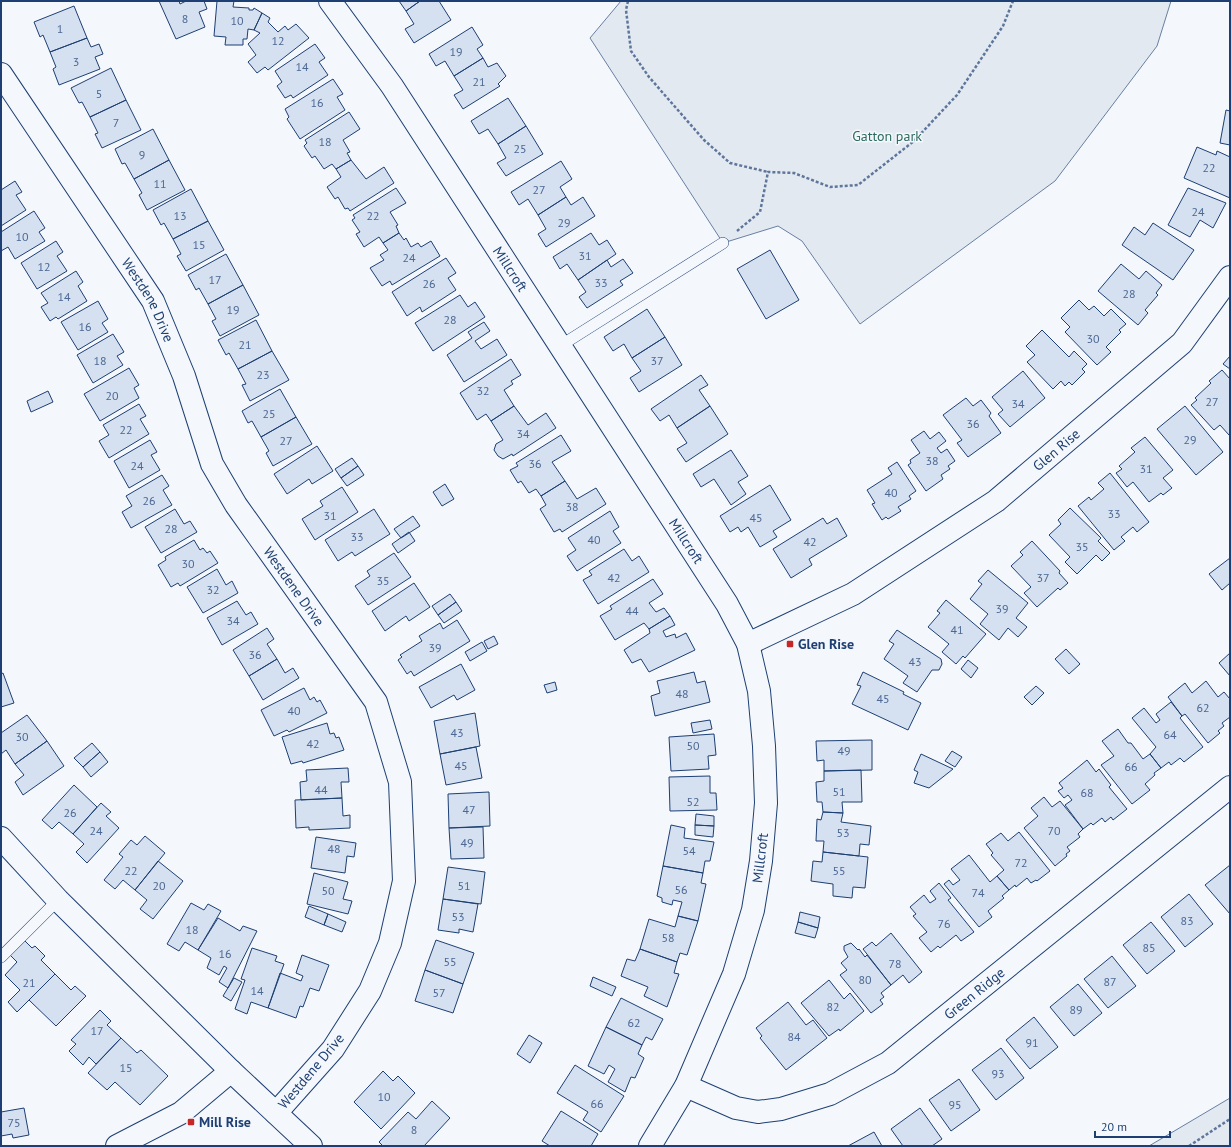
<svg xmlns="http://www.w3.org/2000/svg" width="1231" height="1147" viewBox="0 0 1231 1147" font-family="'PT Sans',sans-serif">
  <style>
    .green { fill: #e3e9f0; stroke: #687fa3 }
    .building { fill: #d5e0f0; stroke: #1d3f73 }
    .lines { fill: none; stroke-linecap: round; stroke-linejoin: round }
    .lane-casing { stroke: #1d3f73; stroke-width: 12 }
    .street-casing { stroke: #1d3f73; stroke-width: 24 }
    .path { stroke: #5e769c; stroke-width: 2.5; stroke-dasharray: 3 2; stroke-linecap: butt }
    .lane { stroke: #f4f7fb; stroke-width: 11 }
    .street { stroke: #f4f7fb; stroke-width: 22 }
    .poi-dot { fill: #c62828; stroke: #f4f7fb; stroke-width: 1.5 }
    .labels { text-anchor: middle; stroke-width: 3; stroke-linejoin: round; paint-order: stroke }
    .number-label { font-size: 12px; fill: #4b6792 }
    .park-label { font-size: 14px; fill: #2c6c60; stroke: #f4f7fb }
    .street-label { font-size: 14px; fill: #1d3f73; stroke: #f4f7fb }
    .poi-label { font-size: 14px; font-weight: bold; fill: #1d3f73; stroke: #f4f7fb; text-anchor: start }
  </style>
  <rect width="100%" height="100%" fill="#f4f7fb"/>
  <path class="green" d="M621,1H1171L1157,46L1055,181L860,324L802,241L778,226L723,243L590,38Z
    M1230,1098V1146H1149Z"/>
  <path class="building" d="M159,1H179L180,4L186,1H204L207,9L199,12L205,27L176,39Z
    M217,1H234L233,7L249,8V10H253L254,8L262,13L254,30L248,29L247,39H243V45H225L226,37L214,36Z
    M399,1H420L406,11Z
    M420,1H439L451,20L414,43L405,29L414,24L406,11Z
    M74,6L87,38L50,52L43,35L40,37L34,22Z
    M262,13L270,18L268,22L278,32L285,26L288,30L296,24L309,38L268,70L265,67L257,73L248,62L256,55L248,44L260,33L254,30Z
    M472,27L483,45L477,49L483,58L454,76L445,61L436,66L429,54Z
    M87,38L91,47L99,44L103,54L95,57L100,69L59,85L53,69L56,67L50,52Z
    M315,44L325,58L319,62L328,75L293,98L291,95L285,98L277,86L282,82L275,71Z
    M483,58L488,67L497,63L506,76L498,84L500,86L463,109L454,95L463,90L454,76Z
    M111,68L126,100L90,117L82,102L79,103L71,88Z
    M333,79L343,94L337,97L345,110L300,139L287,119L289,117L285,109Z
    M508,98L526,126L498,144L488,129L479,134L471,121Z
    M126,100L141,130L102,148L95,134L98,133L90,117Z
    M1226,110L1230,111V145L1220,143Z
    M349,112L360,129L343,140L350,152L347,153L351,160L336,169L332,164L324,169L315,156L312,158L304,146L307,143L305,140Z
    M526,126L543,154L506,176L497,163L506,158L498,144Z
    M153,129L169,160L134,179L125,163L122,164L115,149Z
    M1197,147L1216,155L1217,151L1230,157V198L1184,178Z
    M169,160L185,190L147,210L139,195L142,193L134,179Z
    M351,160L366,179L384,167L394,183L350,211L348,208L345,209L338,197L335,199L327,187L341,177L336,169Z
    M561,161L572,179L560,187L566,197L538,215L528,199L519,205L511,192Z
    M15,181L22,192L16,195L26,210L1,226V190Z
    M396,188L406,203L390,212L398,225L396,226L399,233L383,243L379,237L364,247L356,234L360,232L352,220L355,218L353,215Z
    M1188,188L1226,203L1213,228L1200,220L1190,237L1168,225Z
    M191,189L208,221L173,239L164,223L161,225L153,210Z
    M566,197L571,205L583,197L595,216L546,247L538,234L546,229L538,215Z
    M34,211L45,228L39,232L45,241L15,259L8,247L1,251V232Z
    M208,221L224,250L186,271L177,256L181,254L173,239Z
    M1153,223L1194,250L1173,280L1122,245L1134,227L1145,235Z
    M399,233L404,240L406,238L411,247L418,243L421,247L431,241L440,256L392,285L390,281L382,286L370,268L384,260L380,255L388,250L383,243Z
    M591,233L599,245L607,240L616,254L578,280L567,264L560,269L553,257Z
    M56,241L63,252L57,256L67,271L37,289L21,263Z
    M770,250L799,300L766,319L737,269Z
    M226,254L243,285L208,304L199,288L196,290L188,275Z
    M446,258L456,273L448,278L456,290L422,312L420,307L407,316L392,292Z
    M623,259L633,273L620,281L623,285L587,308L579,297L586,292L578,280L607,260L611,267Z
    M1121,264L1139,279L1146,271L1162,285L1156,293L1158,295L1145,310L1148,313L1138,325L1098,291Z
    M76,271L83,282L78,286L87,301L58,319L56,317L50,321L41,307L48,303L41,293Z
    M243,285L259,315L220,336L212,321L216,319L208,304Z
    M460,295L468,307L475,302L485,317L433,351L415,323Z
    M1079,300L1089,310L1094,306L1104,316L1111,309L1126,324L1119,330L1121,332L1106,347L1111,352L1097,365L1065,332L1070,327L1061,318Z
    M98,301L108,319L102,323L108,332L78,350L61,322Z
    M647,309L665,337L632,358L624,344L613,351L604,337Z
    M256,320L272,351L238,369L229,353L226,355L218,340Z
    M484,322L490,331L475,341L481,349L497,339L507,355L464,382L447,355L472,338L468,332Z
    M1042,330L1069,357L1074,351L1087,364L1082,369L1085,372L1072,385L1069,382L1065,386L1061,381L1053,389L1027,362L1035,355L1026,346Z
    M113,334L124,352L117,356L123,365L93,383L77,355Z
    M665,337L682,365L639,392L630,378L641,371L632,358Z
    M272,351L289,380L250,401L242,385L246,384L238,369Z
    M1230,356V369L1223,364Z
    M511,359L521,375L511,381L513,384L504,390L514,406L491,421L486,414L477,420L460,393Z
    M129,368L139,385L134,388L139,398L100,421L84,394Z
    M1222,370L1230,379V433L1229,435L1220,425L1214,430L1191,405L1197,400L1195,398L1211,383L1209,381Z
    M1023,371L1045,398L1010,427L998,414L1003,410L992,397Z
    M701,375L708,385L699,390L710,406L677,428L669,415L660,421L651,409Z
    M280,389L296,417L261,437L252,421L248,423L242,411Z
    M48,391L53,402L31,412L27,401Z
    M966,398L973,406L981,400L991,413L989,416L1001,433L968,457L957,443L962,440L943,415Z
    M139,404L146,416L140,419L149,434L109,458L99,441L109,435L103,425Z
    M514,406L528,425L546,413L556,428L513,456L512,454L503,459L498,456L494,450L496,444L503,440L491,421Z
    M710,406L728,434L686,462L677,449L687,443L677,428Z
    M1185,406L1223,452L1196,475L1157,429Z
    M296,417L312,444L273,466L266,453L269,451L261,437Z
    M924,431L930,439L939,432L946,441L937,448L941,453L947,449L955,461L948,466L950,469L941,475L943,479L926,491L908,465L911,463L910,460L920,453L911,440Z
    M561,435L571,451L552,462L565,481L541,496L536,489L529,493L521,481L518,483L510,470L518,466L516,463Z
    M1145,437L1173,470L1163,478L1172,488L1163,495L1161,493L1149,502L1133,482L1127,487L1116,473L1122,469L1119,466L1135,452L1131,448Z
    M150,440L157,452L151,455L160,470L129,488L114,461Z
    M317,446L333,471L312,484L309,479L287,494L274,474Z
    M731,450L748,476L738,482L746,494L731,505L714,479L701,487L693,474Z
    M352,458L358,466L341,478L335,469Z
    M897,462L916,491L909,496L911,499L898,507L901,511L888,519L886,517L882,520L872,504L875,503L867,490L892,474L888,468Z
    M358,466L364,475L347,486L341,478Z
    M1110,473L1149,522L1137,532L1133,527L1121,537L1125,541L1114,550L1078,506L1089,497L1091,500L1104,489L1098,483Z
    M162,475L169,486L163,490L172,505L131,528L122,512L132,506L126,496Z
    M565,481L577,499L596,488L606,504L562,532L560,529L554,532L540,509L546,505L541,496Z
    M445,484L454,499L442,506L433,492Z
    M770,485L791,520L773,531L777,537L760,547L748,527L741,532L738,527L730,532L720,516Z
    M342,487L358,512L315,540L302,519L323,506L320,501Z
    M1070,508L1101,538L1098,541L1110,553L1102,561L1096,555L1077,574L1065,562L1070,557L1049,535L1061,524L1058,520Z
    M175,509L184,524L190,521L197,532L161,553L145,527Z
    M374,509L390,534L355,556L352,552L338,561L325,540Z
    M610,511L619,527L613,531L621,543L577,571L567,556L576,550L568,538Z
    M413,516L420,526L401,538L394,529Z
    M823,518L827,524L837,518L847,536L809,559L812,565L791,578L773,549Z
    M409,532L415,541L398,553L392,544Z
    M194,540L200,550L203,548L207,553L210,551L218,563L180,586L178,583L171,587L158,565L166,560L165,557Z
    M1032,541L1060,571L1059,573L1068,583L1060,590L1058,588L1037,607L1024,593L1031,587L1011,566L1023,555L1020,552Z
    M624,549L632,561L639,556L649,572L598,604L583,580L592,575L589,571Z
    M394,553L411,577L368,605L355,586L370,576L367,571Z
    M1230,558V583L1222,590L1209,574Z
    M217,569L226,585L232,581L238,593L203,613L187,587Z
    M988,570L1028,603L1016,618L1027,627L1018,637L1008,628L999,640L980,624L988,614L970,599L982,584L978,581Z
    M653,579L663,594L649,603L656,612L664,608L670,616L649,629L644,623L615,640L600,616L612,609L610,606Z
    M414,583L430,607L409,621L406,616L385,631L372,611Z
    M450,594L456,602L438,615L432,606Z
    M946,600L986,634L965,658L963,656L956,664L942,652L949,644L928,627L940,613L937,611Z
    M237,601L246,615L251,612L258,624L222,645L207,618Z
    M456,602L462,611L444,623L438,615Z
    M670,616L675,625L663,631L666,637L675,634L676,638L686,633L695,650L649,672L641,659L632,663L624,650L650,633L649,629Z
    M457,620L470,641L414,676L411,671L407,674L398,660L402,657L400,655L422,641L419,636L440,623L443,629Z
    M267,628L274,639L267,644L277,659L249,676L233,650Z
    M897,630L941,659L942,664L939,670H932L917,692L903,683L908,676L884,659L894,644L889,641Z
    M494,636L498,644L488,649L484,641Z
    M482,642L487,651L470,661L465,652Z
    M1066,649L1080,664L1069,674L1055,659Z
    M1230,653V676L1219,663Z
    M277,659L285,673L293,668L299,678L263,700L249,676Z
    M968,660L978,668L971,678L961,669Z
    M461,664L475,690L457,700L454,695L431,708L419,687Z
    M694,672L697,683L705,681L710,702L655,716L651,696L660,693L657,681Z
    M863,672L904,692L903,694L921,703L908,730L852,704L861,686L857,685Z
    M3,673L14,703L1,707V674Z
    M1206,681L1218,697L1224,692L1230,699V717L1222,723L1224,726L1218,731L1220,733L1208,743L1185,714L1182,716L1168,697L1185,683L1192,693Z
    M555,682L557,690L547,693L544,685Z
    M1036,686L1044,693L1032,705L1024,697Z
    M304,688L310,700L314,697L317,702L320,700L327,713L289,732L287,730L274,736L261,710Z
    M1171,702L1182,716L1180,718L1203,747L1184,762L1180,758L1171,765L1169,762L1161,768L1150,754L1156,747L1132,718L1144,708L1156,723L1160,720L1156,714Z
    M475,713L480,746L440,754L434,721Z
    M27,715L47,741L15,764L6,750L1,754V733Z
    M710,720L712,729L693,733L691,723Z
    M327,723L330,734L334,733L336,738L339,737L344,750L303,763L302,761L291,764L282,737Z
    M1118,729L1128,743H1131L1143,759L1150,754L1161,768L1154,773L1155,775L1145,784L1150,790L1132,804L1101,765L1114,756L1102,741Z
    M714,734L716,755L708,756L709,769L671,771L669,737Z
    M872,740V770L824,771V760L817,761L816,741Z
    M47,741L64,766L23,795L15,782L24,775L15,764Z
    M92,743L100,752L83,767L74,758Z
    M476,747L482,778L446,785L440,754Z
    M952,751L962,757L955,767L945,761Z
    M100,752L108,762L91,777L83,767Z
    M921,754L953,769L929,788L914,783L918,772L914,770Z
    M1087,760L1096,772L1099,769L1111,785L1109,787L1127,809L1113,820L1111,817L1105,822L1102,818L1093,825L1091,823L1083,829L1065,805L1072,800L1068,795L1064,798L1058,791L1063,788L1059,783Z
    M348,768L349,782H341L342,798L301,800L300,782L307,781L306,770Z
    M861,770L862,802H842L843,813L823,812L822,802H817L816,782L824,781V771Z
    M710,776V793H716L717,810L670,811L669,777Z
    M74,785L97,807L73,834L59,822L52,829L42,820Z
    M489,792L490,826L449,828L448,794Z
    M1044,797L1052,807L1060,801L1083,829L1078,834L1080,837L1067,847L1070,851L1066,854L1067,856L1055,866L1024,828L1038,816L1031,808Z
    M342,798L343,816L350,815V828L309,830V827L296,828L295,800Z
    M101,803L111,812L106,816L119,828L87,863L76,852L84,844L73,834Z
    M823,812L843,813L841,822L871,826L869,845L860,844L859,856L823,852L824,841H816L817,819L821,820Z
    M696,814L714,816V826L695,825Z
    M671,825L685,828L684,838L714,842L710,861H705L703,873L663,866Z
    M695,825L714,826L713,837L695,835Z
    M483,827L484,858L451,859L449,828Z
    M1019,832L1050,871L1037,881L1036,880L1031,883L1027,878L1016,887L1015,885L1009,890L997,876L1004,870L991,855L993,853L986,844L1001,833L1008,841Z
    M145,836L165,853L135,890L123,880L115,889L104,880L123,857L119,854L131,840L137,845Z
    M316,837L356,843L354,857L347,856L345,873L311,868Z
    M823,852L868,857L865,888L853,887L852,898L833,896V884L811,881L813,861L822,862Z
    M969,855L990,882L997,876L1009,890L1002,896L1004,898L988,911L992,917L979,927L944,884L949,880L953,885L960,880L951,869Z
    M158,861L183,881L153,919L140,909L147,900L135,890Z
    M1230,865V914L1205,885Z
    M663,866L703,873L701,883L706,884L698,921L678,916L682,902L673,900L672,905L662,902V898L657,896Z
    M448,867L485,872L481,904L443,899Z
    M314,873L348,882L343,899L352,901L348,914L307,904Z
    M939,883L951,898L948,900L974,932L961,941L956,935L940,948L938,946L931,952L919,938L927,932L913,916L916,914L910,907L924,895L930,903L936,899L930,891Z
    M1189,894L1213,924L1185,947L1161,917Z
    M443,899L478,904L473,932L459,929V933L438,930Z
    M191,903L204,910L208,904L221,911L198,950L185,942L179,951L167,944Z
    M309,906L328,914L324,925L305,917Z
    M800,912L820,917L818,928L798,922Z
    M328,914L346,922L342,932L324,925Z
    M678,916L698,921L687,955L680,953L677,962L640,949L649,919L675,927Z
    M218,918L240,931L243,926L257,931L228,988L219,982L227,968L224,966L219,975L207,968L211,958L198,950Z
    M798,922L818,928L815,938L795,933Z
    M1151,922L1175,951L1147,974L1123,945Z
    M891,933L922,972L909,983L903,975L891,985L863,949L872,942L876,946Z
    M436,940L474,953L463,984L425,970Z
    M25,941L32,948L35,946L45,956L41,960L55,974L17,1012L8,1002L20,990L5,975L17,962L10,955Z
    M851,943L858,950L859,949L865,957L867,955L891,985L881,993L884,997L880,1000L883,1004L871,1013L840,975L847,970L841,963L848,957L844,950V946Z
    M252,948L277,956L275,961L284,964L268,1008L251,1002L247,1014L235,1009L245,980L241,979Z
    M640,949L677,962L674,973L679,974L667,1007L644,996L648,987L621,976L627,959L635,961Z
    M302,955L329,965L319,991L310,988L303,1007L300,1006L296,1018L268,1008L280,973L301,981L303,976L296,973Z
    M1112,956L1136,986L1108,1008L1084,979Z
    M425,970L463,984L453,1013L415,1001Z
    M55,974L71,990L75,986L86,996L56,1026L29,1000Z
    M593,977L616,987L612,996L590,986Z
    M234,978L242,982L231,1001L223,996Z
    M829,980L844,999L850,993L864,1011L840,1031L839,1029L829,1036L801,1003Z
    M1078,984L1102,1013L1074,1036L1050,1007Z
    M621,998L663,1019L652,1040L646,1037L642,1045L606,1027Z
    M788,1002L806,1025L813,1020L827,1038L786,1070L760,1038L762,1036L756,1028Z
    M100,1010L111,1021L107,1025L121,1038L96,1064L89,1057L83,1065L69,1051L76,1044L71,1040Z
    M1034,1017L1058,1047L1030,1069L1006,1040Z
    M606,1027L642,1045L638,1054L644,1058L635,1078L631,1077L625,1092L608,1082L615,1069L609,1065L604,1074L588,1066Z
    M529,1035L542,1043L530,1063L517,1054Z
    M121,1038L137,1053L141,1050L168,1076L140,1105L115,1082L107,1090L88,1073Z
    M1001,1048L1024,1078L996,1100L972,1070Z
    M575,1065L624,1096L601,1132L583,1120L588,1112L557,1093Z
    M383,1071L393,1081L398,1076L415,1093L381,1129L354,1102Z
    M959,1079L980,1110L951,1131L929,1100Z
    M432,1101L450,1118L424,1146H383L379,1142L408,1112L416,1119Z
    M24,1108L29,1135L13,1138L12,1134L1,1136V1112Z
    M920,1108L942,1139L932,1146H903L891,1129Z
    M561,1111L598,1134L591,1146H550L542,1141Z
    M874,1132L882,1146H848Z"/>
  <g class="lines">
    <defs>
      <path id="lane" d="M560,346L723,243
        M1,957L58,900"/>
      <g id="street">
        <path id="s1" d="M330,1L392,86L727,604L748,644L759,691L764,746L766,803L761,861L753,910L734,974L686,1086L650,1146"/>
        <path id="s2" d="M1,74L153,301L184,376L212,464L236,505L376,702L400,782L404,881L390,943L370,991L333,1049L276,1113"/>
        <path id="s3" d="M748,644L853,594L996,501L1182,343L1230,277"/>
        <path d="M1,838L58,900L231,1071L311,1146"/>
        <path id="s4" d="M686,1086L736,1108L758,1112L781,1109L830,1094L888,1063L1230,787"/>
        <path d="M117,1146L181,1113L231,1071"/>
      </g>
    </defs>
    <use href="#lane" class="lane-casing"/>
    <use href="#street" class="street-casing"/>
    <path class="path" d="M628,1L626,10L631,51L649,77L704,140L730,163L768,172
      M737,231L760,212L768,172L794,173L830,187L858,185L914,141L957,95L1003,26L1013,1
      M1189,1146L1230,1119"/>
    <use href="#lane" class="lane"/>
    <use href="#street" class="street"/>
  </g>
  <g class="poi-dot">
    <rect x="786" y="640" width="8" height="8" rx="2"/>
    <rect x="187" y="1118" width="8" height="8" rx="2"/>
  </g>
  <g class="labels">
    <g class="number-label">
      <text x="185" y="23">8</text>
      <text x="237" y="25">10</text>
      <text x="60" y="33">1</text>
      <text x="278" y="45">12</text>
      <text x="456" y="56">19</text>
      <text x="76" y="66">3</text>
      <text x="302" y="71">14</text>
      <text x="479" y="86">21</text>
      <text x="99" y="98">5</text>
      <text x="317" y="107">16</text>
      <text x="116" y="127">7</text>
      <text x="325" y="146">18</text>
      <text x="520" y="153">25</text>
      <text x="142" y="159">9</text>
      <text x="1209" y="172">22</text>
      <text x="160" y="188">11</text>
      <text x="539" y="194">27</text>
      <text x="1198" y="216">24</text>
      <text x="180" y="220">13</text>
      <text x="373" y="220">22</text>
      <text x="564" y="227">29</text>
      <text x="22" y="241">10</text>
      <text x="199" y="249">15</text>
      <text x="585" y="260">31</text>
      <text x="409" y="262">24</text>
      <text x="44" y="271">12</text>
      <text x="215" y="284">17</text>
      <text x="601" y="287">33</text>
      <text x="429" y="288">26</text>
      <text x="1129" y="298">28</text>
      <text x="64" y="301">14</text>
      <text x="233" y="314">19</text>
      <text x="450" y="324">28</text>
      <text x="85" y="331">16</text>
      <text x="1093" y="343">30</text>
      <text x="245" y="349">21</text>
      <text x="100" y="365">18</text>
      <text x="657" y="365">37</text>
      <text x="263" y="379">23</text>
      <text x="483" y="395">32</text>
      <text x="112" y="400">20</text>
      <text x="1212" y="406">27</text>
      <text x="1018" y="408">34</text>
      <text x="269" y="418">25</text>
      <text x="973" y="428">36</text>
      <text x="126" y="434">22</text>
      <text x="523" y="438">34</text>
      <text x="1190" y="444">29</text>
      <text x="286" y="445">27</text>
      <text x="932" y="465">38</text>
      <text x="535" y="468">36</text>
      <text x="137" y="470">24</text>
      <text x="1146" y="473">31</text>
      <text x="891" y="497">40</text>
      <text x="149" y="505">26</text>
      <text x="572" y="511">38</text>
      <text x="1114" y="518">33</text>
      <text x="330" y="520">31</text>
      <text x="756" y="522">45</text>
      <text x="171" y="533">28</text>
      <text x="357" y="541">33</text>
      <text x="594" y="544">40</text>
      <text x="810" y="546">42</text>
      <text x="1082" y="551">35</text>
      <text x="188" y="568">30</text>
      <text x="614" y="582">42</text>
      <text x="1043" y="582">37</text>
      <text x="383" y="585">35</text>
      <text x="213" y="594">32</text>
      <text x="1002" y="613">39</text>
      <text x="632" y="615">44</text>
      <text x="233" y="625">34</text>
      <text x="957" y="634">41</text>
      <text x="435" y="652">39</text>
      <text x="255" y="659">36</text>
      <text x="915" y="666">43</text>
      <text x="682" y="698">48</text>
      <text x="883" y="703">45</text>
      <text x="1203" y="712">62</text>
      <text x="294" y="715">40</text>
      <text x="457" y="737">43</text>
      <text x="1170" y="739">64</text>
      <text x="22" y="741">30</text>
      <text x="313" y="748">42</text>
      <text x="693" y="750">50</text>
      <text x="844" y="755">49</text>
      <text x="461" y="770">45</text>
      <text x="1131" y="771">66</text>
      <text x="321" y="794">44</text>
      <text x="839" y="796">51</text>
      <text x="1087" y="797">68</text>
      <text x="693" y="806">52</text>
      <text x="469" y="814">47</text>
      <text x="70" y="817">26</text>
      <text x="96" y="835">24</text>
      <text x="1054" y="835">70</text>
      <text x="843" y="837">53</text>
      <text x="467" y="847">49</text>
      <text x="334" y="853">48</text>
      <text x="689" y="855">54</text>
      <text x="1021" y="867">72</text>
      <text x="131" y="875">22</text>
      <text x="839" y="875">55</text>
      <text x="159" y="890">20</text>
      <text x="464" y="890">51</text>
      <text x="681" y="894">56</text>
      <text x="328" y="895">50</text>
      <text x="978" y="897">74</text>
      <text x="458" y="921">53</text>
      <text x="1187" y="925">83</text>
      <text x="944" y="928">76</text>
      <text x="192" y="934">18</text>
      <text x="668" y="942">58</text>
      <text x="1149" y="952">85</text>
      <text x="225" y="958">16</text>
      <text x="450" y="966">55</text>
      <text x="895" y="968">78</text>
      <text x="865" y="984">80</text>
      <text x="1110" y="986">87</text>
      <text x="29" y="987">21</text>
      <text x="257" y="995">14</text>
      <text x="439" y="997">57</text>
      <text x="833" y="1011">82</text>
      <text x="1076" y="1014">89</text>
      <text x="634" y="1027">62</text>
      <text x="97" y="1035">17</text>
      <text x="794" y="1041">84</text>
      <text x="1032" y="1047">91</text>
      <text x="126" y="1072">15</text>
      <text x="998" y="1078">93</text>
      <text x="384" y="1101">10</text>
      <text x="597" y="1108">66</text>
      <text x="955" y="1109">95</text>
      <text x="14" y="1127">75</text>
      <text x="414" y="1134">8</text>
    </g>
    <g class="park-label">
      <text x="887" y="141">Gatton park</text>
    </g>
    <g class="street-label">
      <text dy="5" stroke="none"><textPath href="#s1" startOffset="323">Millcroft</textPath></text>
      <text dy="5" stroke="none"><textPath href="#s2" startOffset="270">Westdene Drive</textPath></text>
      <text dy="5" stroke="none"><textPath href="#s3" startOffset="366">Glen Rise</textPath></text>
      <text dy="5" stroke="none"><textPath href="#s1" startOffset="647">Millcroft</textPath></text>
      <text dy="5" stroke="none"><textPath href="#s2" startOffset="594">Westdene Drive</textPath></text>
      <text transform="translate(760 858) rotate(-83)" y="5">Millcroft</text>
      <text dy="5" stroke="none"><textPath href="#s4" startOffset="328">Green Ridge</textPath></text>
      <text transform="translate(311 1071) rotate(-50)" y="5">Westdene Drive</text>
    </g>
    <g class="poi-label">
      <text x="798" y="649">Glen Rise</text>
      <text x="199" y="1127">Mill Rise</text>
    </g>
  </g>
  <rect width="1231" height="1147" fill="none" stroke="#1d3f73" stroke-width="4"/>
  <path d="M1095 1131v6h75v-6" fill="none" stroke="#1d3f73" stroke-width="2"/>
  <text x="1101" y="1131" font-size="12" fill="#1d3f73" stroke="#f4f7fb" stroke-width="3" paint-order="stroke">20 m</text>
</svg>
